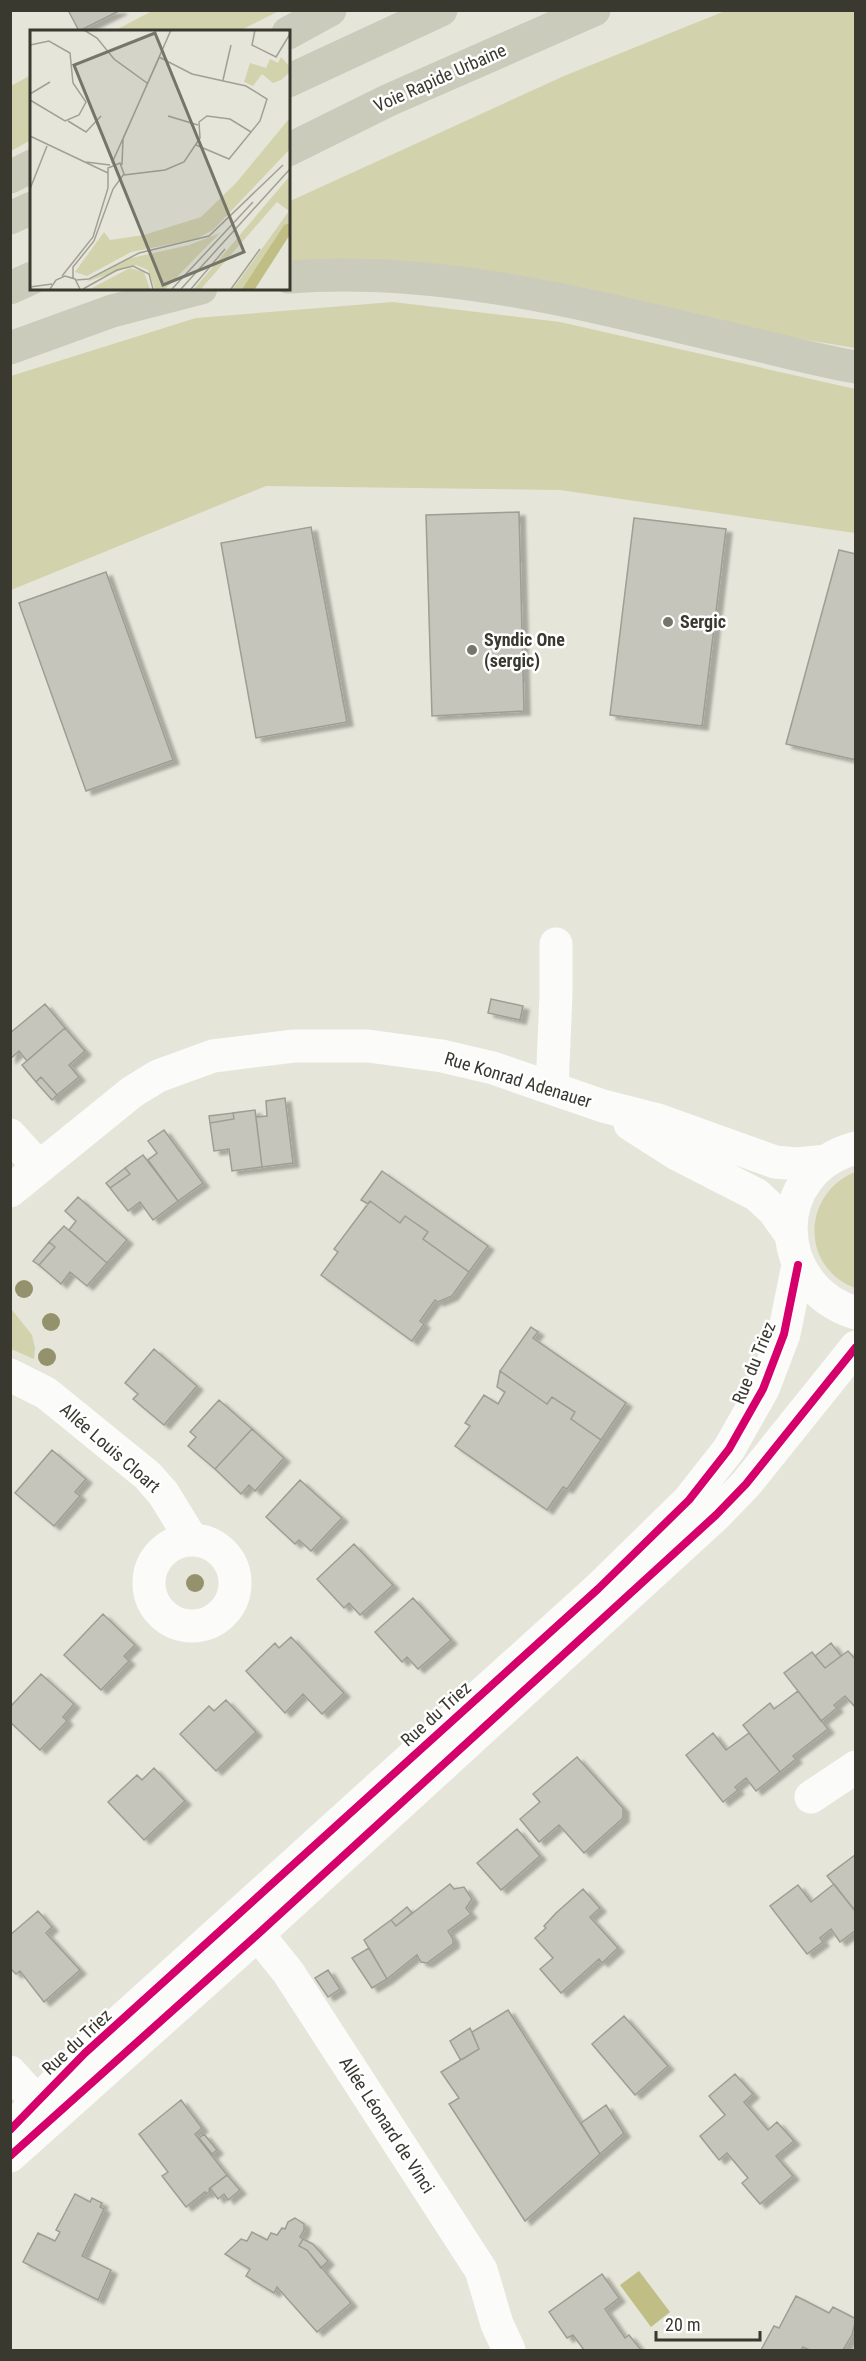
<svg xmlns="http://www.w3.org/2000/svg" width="866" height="2361" viewBox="0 0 866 2361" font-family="'Roboto Condensed',sans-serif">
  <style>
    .green { fill: #d2d2ad }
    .water { fill: #c0be84 }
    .building { fill: #c5c5bb; stroke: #9e9e94; stroke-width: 1.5; filter: url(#shadow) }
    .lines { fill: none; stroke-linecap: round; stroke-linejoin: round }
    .minor { stroke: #fbfbf9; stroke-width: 33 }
    .highway { stroke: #cbcbbc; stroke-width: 33 }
    .cycleway-casing { stroke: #fff; stroke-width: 11 }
    .cycleway { stroke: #d6006c; stroke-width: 8 }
    .tree { fill: #94926c }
    .poi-dot { fill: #75756a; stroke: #fff; stroke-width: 2 }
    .labels { text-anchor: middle; stroke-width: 5; stroke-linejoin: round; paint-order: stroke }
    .street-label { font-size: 18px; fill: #39392f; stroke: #fff }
    .poi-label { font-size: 18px; font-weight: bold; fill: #39392f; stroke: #fff; text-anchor: start }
    .inset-road { fill: none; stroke: #a0a095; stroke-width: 1.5 }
    .view { fill: #75756a; fill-opacity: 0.15; stroke: #75756a; stroke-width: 3 }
    .inset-edge { fill: none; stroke: #39392f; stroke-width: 3 }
  </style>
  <defs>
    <filter id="shadow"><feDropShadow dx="6" dy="4" stdDeviation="1.5" flood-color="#0004"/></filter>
  </defs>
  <rect width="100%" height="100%" fill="#e5e5d9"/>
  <path class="green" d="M154,10H279V11L239,31H114Z
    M725,11H855V348L772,334L288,264V202L564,76Z
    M31,75V140L11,151V86Z
    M393,302L560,322L855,389V533L560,490L266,486L11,590V376L196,318Z
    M855,1172H856L855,1288C800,1267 802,1194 855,1172Z
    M11,1286L12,1310L32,1335L35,1348L34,1359L11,1349Z"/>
  <path class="water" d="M639,2271L670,2312L651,2327L620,2285Z"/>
  <path class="building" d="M68,10H121L79,31Z
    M519,512L524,711L432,716L426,515Z
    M634,518L726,529L702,726L610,715Z
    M311,527L347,722L256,738L221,543Z
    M839,550L856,554V760L786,744Z
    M106,572L173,760L86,791L19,603Z
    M491,999L523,1006L520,1020L488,1013Z
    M45,1004L65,1028L27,1061L19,1051L10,1059V1033Z
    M65,1028L85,1051L69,1065L79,1077L57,1095L41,1077L36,1082L22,1065Z
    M41,1077L57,1095L52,1100L36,1082Z
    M285,1098L293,1163L262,1167L256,1117L267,1116L266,1101Z
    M255,1110L262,1167L232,1171L229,1149L214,1151L210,1123L234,1119L233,1113Z
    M233,1113L234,1119L210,1123L209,1116Z
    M164,1130L203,1183L178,1201L148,1160L157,1153L148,1141Z
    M143,1155L178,1201L153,1220L140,1202L128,1211L110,1188L130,1174L125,1168Z
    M125,1168L130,1174L110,1188L106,1183Z
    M382,1171L488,1246L469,1272L423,1239L428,1232L405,1216L400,1223L370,1201L368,1204L361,1200Z
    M78,1197L127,1240L107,1263L69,1230L76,1221L65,1211Z
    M370,1201L400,1223L405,1216L428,1232L423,1239L469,1272L452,1296L438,1302L435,1300L420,1321L424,1324L412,1341L321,1275L338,1252L334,1249Z
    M64,1226L107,1263L87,1286L70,1272L61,1284L39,1265L55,1247L49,1242Z
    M49,1242L55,1247L39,1265L33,1261Z
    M531,1327L538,1332L533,1338L626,1403L601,1440L571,1419L575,1412L552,1397L547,1404L500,1371Z
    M154,1349L197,1386L164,1425L133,1399L138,1394L125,1383Z
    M500,1371L547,1404L552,1397L575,1412L571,1419L601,1440L567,1489L563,1487L547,1510L455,1446L470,1426L465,1423L484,1395L498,1404L505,1392L497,1387Z
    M219,1400L252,1429L215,1469L188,1446L196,1437L190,1432Z
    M252,1429L284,1458L255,1491L249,1485L241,1494L215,1469Z
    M52,1450L86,1479L75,1492L80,1496L54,1526L15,1493Z
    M300,1480L342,1518L311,1551L299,1540L295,1544L266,1517Z
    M354,1544L393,1585L360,1615L349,1603L344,1608L317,1579Z
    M413,1598L451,1640L418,1669L407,1657L402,1662L375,1632Z
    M103,1614L135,1645L124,1656L129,1661L101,1690L64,1655Z
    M291,1637L344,1693L322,1714L303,1694L285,1713L246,1671L275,1643L279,1648Z
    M831,1643L841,1656L825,1668L815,1656Z
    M848,1651L856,1660V1708L845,1696L834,1705L837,1708L821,1721L784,1673L812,1652L825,1668Z
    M41,1674L74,1704L63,1717L67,1721L40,1750L10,1722V1707Z
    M798,1691L828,1729L793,1756L796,1759L780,1772L743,1725L770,1703L774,1709Z
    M226,1700L256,1732L216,1771L180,1734L209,1706L214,1711Z
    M713,1733L726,1750L749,1733L780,1772L756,1791L746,1778L735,1787L738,1790L723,1802L686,1755Z
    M577,1757L623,1808V1818L584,1853L559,1825L539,1842L520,1819L540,1802L533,1794Z
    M154,1768L185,1801L144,1840L108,1802L137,1775L142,1780Z
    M517,1829L540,1856L501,1890L477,1863Z
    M855,1855H856V1912L827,1876Z
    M450,1884L454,1889L464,1887L472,1899L466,1908L471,1914L448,1931L453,1939V1944L427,1963L421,1962L417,1955L387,1979L364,1940L391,1920L396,1926Z
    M834,1884L856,1912V1930L840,1942L831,1929L820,1938L823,1942L807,1954L770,1906L798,1885L811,1902Z
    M583,1889L600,1908L590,1917L618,1948L602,1963L599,1959L561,1993L540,1969L553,1958L535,1938L546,1928L544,1926L556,1913Z
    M407,1907L412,1913L396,1926L391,1920Z
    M38,1911L52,1927L46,1933L80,1970L44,2002L20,1971L16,1974L10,1968V1935Z
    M369,1948L387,1979L372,1988L352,1958Z
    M328,1970L340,1989L328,1997L315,1978Z
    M508,2010L600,2154L525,2221L449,2104L459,2098L441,2072L479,2049L472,2032Z
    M624,2016L668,2066L635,2095L592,2044Z
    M470,2028L479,2049L463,2059H460L450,2041Z
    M735,2074L753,2094L744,2102L768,2130L777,2122L794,2141L776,2156L793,2176L760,2204L742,2183L748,2178L727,2153L719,2160L700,2136L725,2115L709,2096Z
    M181,2100L202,2128L195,2134L227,2175L209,2189L210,2191L206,2194L205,2192L186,2207L162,2176L168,2172L139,2134Z
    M606,2105L624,2133L600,2154L581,2123Z
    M204,2134L217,2150L212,2154L199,2138Z
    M227,2175L240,2190L228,2200L224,2194L218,2199L210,2188Z
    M75,2194L90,2202L92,2198L102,2203L100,2207L104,2209L82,2256L111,2270L98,2300L23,2262L38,2233L55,2241L60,2232L56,2230Z
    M295,2218L304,2224V2230L300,2237L303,2239L299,2246L307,2250L351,2303L317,2332L277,2287L274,2293L246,2276L250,2269L225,2254L241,2239L247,2241L252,2232L267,2240L271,2233L277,2235L282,2228L285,2229L288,2222Z
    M303,2239L313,2244L328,2261L321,2268L307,2250L299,2246Z
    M602,2274L619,2298L605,2309L625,2338L629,2335L641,2350H584L573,2335L567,2338L549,2312Z
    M796,2296L829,2313L833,2307L856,2319L852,2335L843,2350H810L803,2347L801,2350H761L774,2326L779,2328Z"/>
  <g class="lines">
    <path class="minor" d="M552,1088L556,995V944
      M630,1124L677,1154L757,1195L774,1211L791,1235
      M10,1135L39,1167
      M856,1148C768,1171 771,1287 856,1313
      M10,1191L132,1092L158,1076L213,1056L294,1046H368L442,1056L493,1068L603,1106L658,1120L775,1162L798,1164L826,1161
      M10,1375L46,1393L147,1475L163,1493L192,1540
      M149 1583a43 43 0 1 1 86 0a43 43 0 1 1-86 0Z
      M811,1797L856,1767
      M244,1917L288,1972L481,2270L497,2324L509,2350
      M10,2072L51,2117
      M10,2130L85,2053L598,1589L689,1500L729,1449L763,1389L784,1334L798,1265
      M10,2156L258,1934L716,1515L746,1484L856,1347"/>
    <path class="highway" d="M288,33L330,10
      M288,81L441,10
      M288,150L389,100L594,10
      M10,177L32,166
      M10,218L32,208
      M288,277C440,265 589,305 736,340C776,349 815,360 856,367
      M10,288L32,278
      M10,348L112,311L201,288"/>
    <defs>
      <path id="cycleway" d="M10,2130L85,2053L598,1589L689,1500L729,1449L763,1389L784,1334L798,1265
        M10,2156L258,1934L716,1515L746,1484L856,1347"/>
    </defs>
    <use href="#cycleway" class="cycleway-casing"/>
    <use href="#cycleway" class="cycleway"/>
  </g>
  <g class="tree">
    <circle cx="24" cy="1289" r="9"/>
    <circle cx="51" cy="1322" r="9"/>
    <circle cx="47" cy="1357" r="9"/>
    <circle cx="195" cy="1583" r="9"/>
  </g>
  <g class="poi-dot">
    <circle cx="668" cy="622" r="6"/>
    <circle cx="472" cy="650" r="6"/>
  </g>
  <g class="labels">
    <g class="street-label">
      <text transform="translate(440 78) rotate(-24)" y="6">Voie Rapide Urbaine</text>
      <text transform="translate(518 1080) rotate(17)" y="6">Rue Konrad Adenauer</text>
      <text transform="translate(754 1363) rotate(-68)" y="6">Rue du Triez</text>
      <text transform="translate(110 1448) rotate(41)" y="6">Allée Louis Cloart</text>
      <text transform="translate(436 1714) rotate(-42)" y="6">Rue du Triez</text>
      <text transform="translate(77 2042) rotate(-43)" y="6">Rue du Triez</text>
      <text transform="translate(387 2125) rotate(57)" y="6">Allée Léonard de Vinci</text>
    </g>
    <g class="poi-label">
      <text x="680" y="628">Sergic</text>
      <text x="484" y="646">Syndic One<tspan x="484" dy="21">(sergic)</tspan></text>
    </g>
  </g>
  <g transform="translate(30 30)">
    <rect width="260" height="260" fill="#e5e5d9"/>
    <path d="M251,27L260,37L259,43L251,50L243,53L232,44L223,56L214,52L220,33L236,38L240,29L248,33ZM259,89V120L183,200L166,209L101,222L57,246L45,242L74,202L80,210L114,205L171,187L206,153ZM259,147V193L254,195L212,259H203L259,181L247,172L171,259H164ZM190,203L135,259H125L118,240L106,235L56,252L97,229L159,215ZM100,238L114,242L120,259H60Z" fill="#d2d2ad"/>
    <path d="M259,193V206L225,259H212L254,195Z" fill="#c0be84"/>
    <path class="inset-road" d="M54,0L67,8L84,29L117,53M225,0L222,15L246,27L260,4M0,15L19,11L40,23L43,53L56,72L49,85L35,91L0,70M129,27L162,44L216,56L237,69L230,91L199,129L166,115M193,50L201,15M0,64L20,52M138,86L168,95M38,91L56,102L71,86M0,106L78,143M56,132L80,135M82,133L129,28M92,135L93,109L141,0M94,145L135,140L154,132L170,108L169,92L177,86L200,89L221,102M0,159L17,116M32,246L63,207L78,158V138L90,133L94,144L83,159L64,211L43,237V248M46,250L59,249L109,223L179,206L253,135M0,257L22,254M20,259L26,250L35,246L45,249L50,259M53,259L87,240L103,236L119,244L123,259M142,259L223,172M151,259L260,139M161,259L195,219M201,259L230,219"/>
    <path class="view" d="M125,3L214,222L133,255L44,35Z"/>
    <rect width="260" height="260" class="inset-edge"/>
  </g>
  <rect width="866" height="2361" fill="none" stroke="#39392f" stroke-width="24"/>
  <path d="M656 2331v9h104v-9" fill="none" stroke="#39392f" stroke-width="3"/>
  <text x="665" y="2331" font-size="18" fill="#39392f" stroke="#ffffff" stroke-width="4.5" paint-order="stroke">20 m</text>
</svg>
